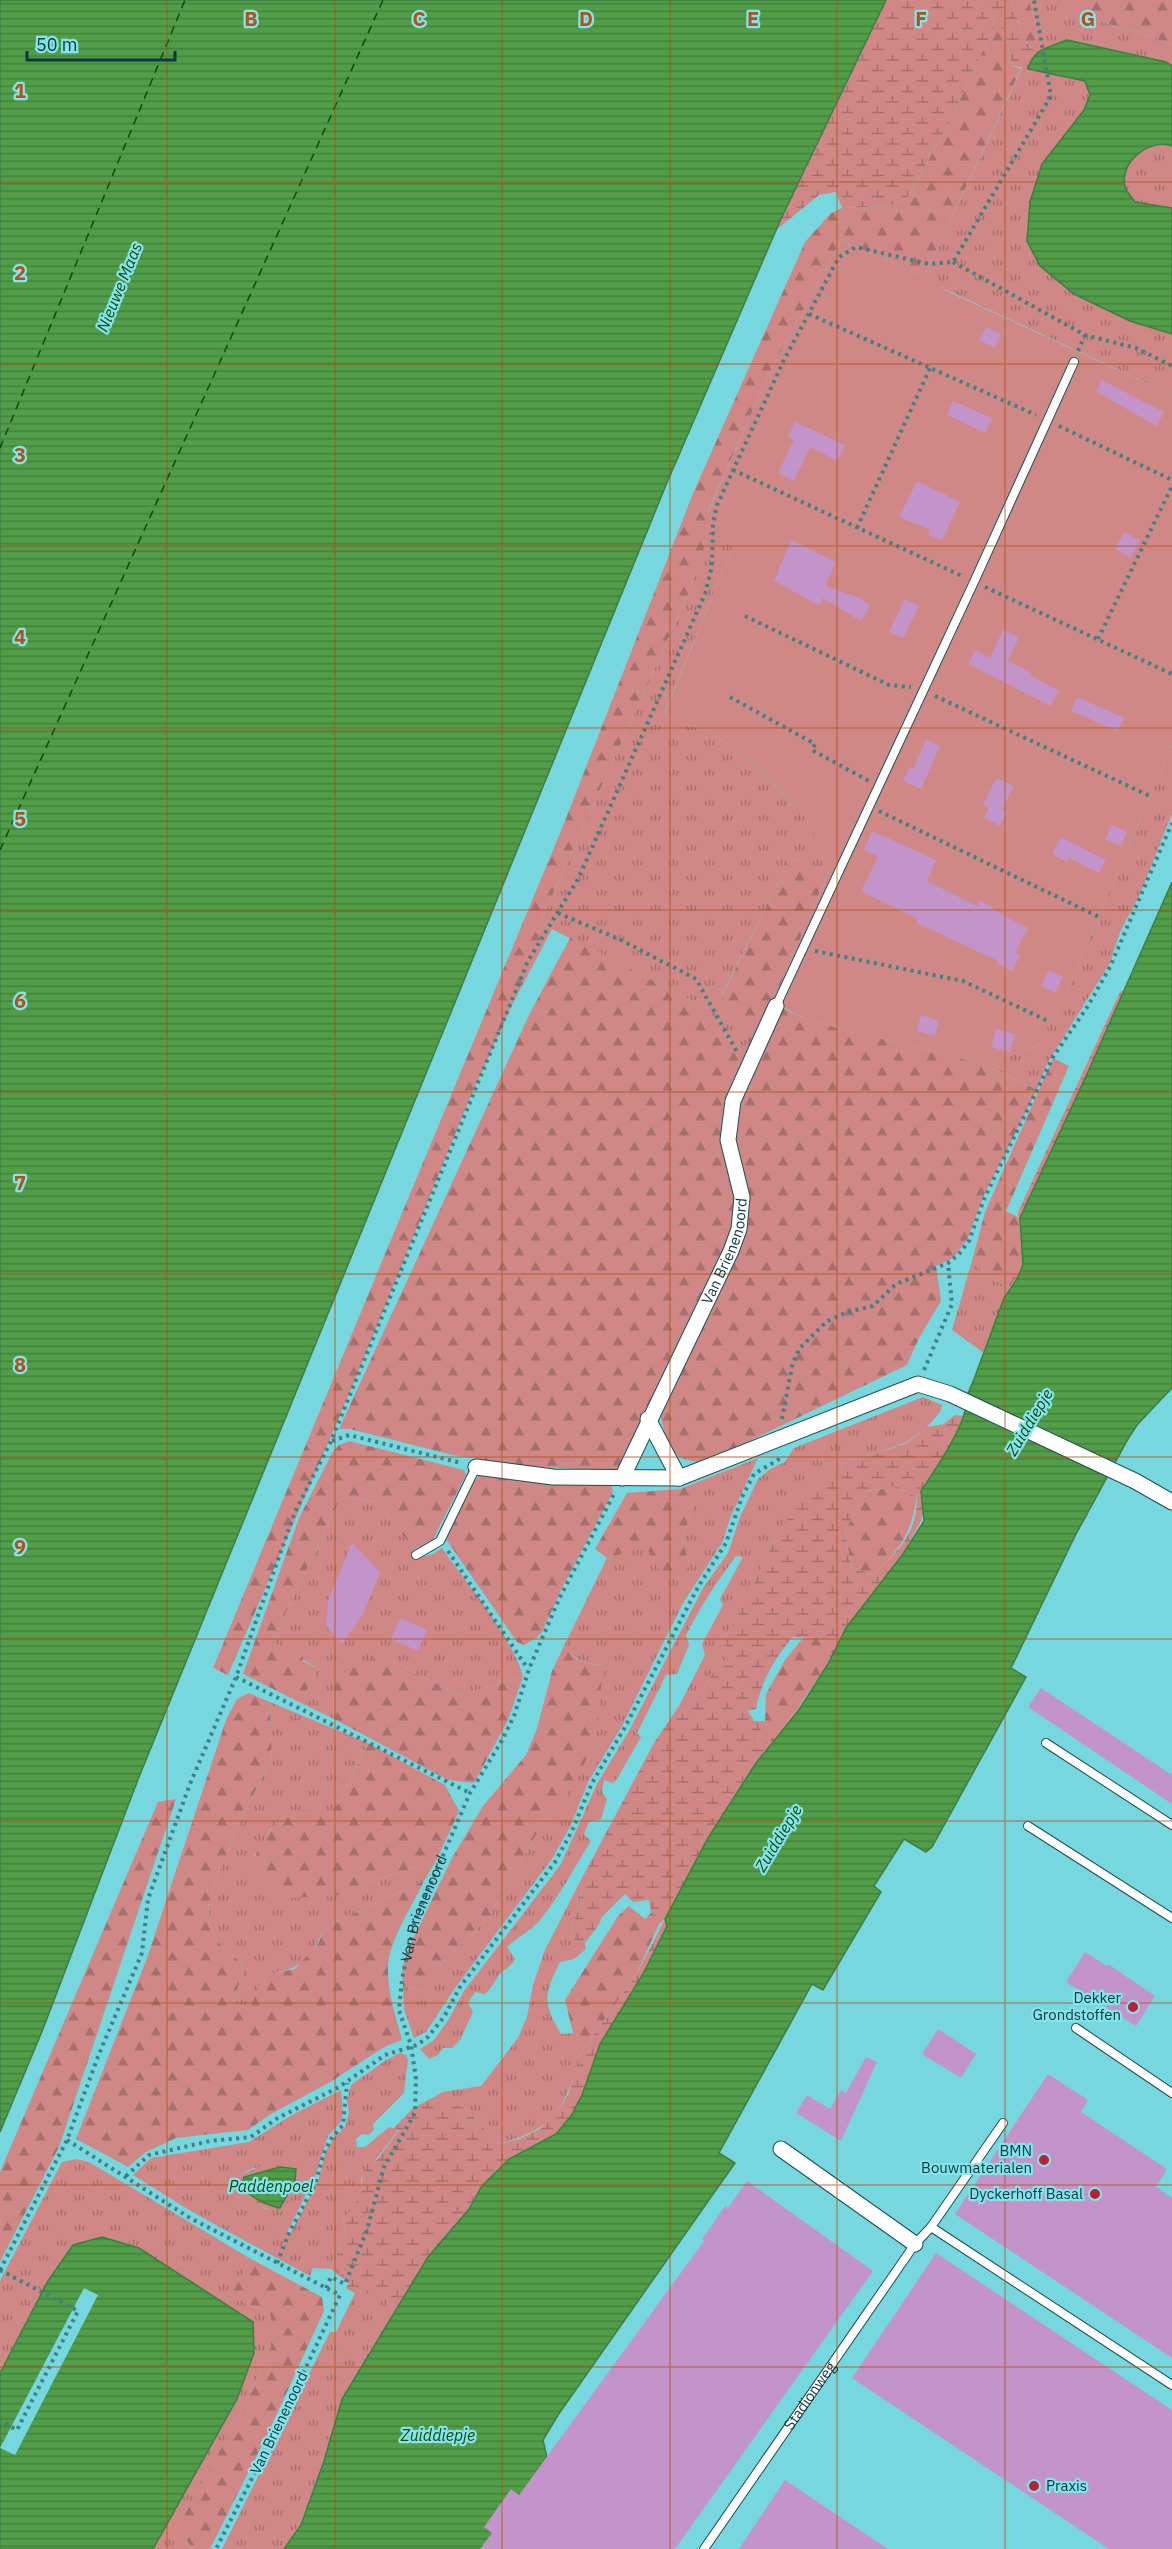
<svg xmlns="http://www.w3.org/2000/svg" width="1172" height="2549" viewBox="0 0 1172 2549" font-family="'IBM Plex Sans',sans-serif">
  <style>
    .grass { fill: url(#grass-tufts); fill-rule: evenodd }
    .forest { fill: url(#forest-firs) }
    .wetland { fill: url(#wetland-marsh); fill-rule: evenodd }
    .green { fill: #d08886 }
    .water { fill: url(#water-rules); stroke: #3d7f44; stroke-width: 1.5 }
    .pier { fill: #77d7de }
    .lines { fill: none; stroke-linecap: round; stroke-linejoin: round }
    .ferry { stroke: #13480e; stroke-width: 1.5; stroke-dasharray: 8 6; stroke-linecap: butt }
    .building { fill: #c294ca }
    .lane-casing { stroke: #1a4e52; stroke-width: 10 }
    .street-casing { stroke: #1a4e52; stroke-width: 17 }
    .path { stroke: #3e8186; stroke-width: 4; stroke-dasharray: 3 4.5; stroke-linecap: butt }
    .lane { stroke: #fff; stroke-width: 8 }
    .street { stroke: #fff; stroke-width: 15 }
    .grid { fill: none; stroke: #b25118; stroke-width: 1.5; stroke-opacity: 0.55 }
    .poi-dot { fill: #b62433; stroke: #84e4eb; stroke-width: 2 }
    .labels { text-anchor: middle; stroke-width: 4.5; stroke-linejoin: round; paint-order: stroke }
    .street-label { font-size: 15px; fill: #0e383b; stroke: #84e4eb }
    .poi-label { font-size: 15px; fill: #0e383b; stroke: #84e4eb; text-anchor: end }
    .water-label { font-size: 16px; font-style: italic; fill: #13480e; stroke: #84e4eb }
    .grid-label { font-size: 20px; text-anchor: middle; font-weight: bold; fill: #b25118; stroke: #84e4eb; stroke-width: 4.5; stroke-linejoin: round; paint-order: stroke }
  </style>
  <defs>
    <pattern id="grass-tufts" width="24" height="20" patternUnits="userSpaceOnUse" patternTransform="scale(1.5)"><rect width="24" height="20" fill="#d08886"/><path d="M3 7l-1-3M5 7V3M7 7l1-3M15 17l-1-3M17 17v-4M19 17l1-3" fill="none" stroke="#a7706f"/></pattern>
    <pattern id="forest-firs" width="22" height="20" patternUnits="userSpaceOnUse" patternTransform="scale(1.5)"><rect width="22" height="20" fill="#d08886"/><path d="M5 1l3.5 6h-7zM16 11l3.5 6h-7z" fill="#a7706f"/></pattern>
    <pattern id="wetland-marsh" width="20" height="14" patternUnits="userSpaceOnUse" patternTransform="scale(1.5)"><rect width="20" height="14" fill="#d08886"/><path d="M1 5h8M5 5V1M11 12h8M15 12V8" fill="none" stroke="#a7706f"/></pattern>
    <pattern id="water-rules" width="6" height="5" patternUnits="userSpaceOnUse" patternTransform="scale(1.5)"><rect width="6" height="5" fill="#519d48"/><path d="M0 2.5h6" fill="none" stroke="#42813d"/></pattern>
  </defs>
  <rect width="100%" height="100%" fill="#77d7de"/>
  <path class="grass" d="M1029,0H1063L1074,13L1172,44V66L1166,62L1067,40L1029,69L1086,81L1090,95L1084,110L1042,164L1074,294L1130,321L1172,334V395L923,279L1038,34Z
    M1168,144L1172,146V208L1135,202L1124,185L1126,170L1136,155L1151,145Z
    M712,523L738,534L664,714L717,737L747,757L802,812L832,866L828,873L790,858L722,995L751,1046L742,1064L714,1012L540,923L691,588Z
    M1172,746V814L1140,894L1120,932L1110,963L1047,1064L1037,1090L996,1070L1001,1056L1038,1046L1048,1026L1054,1021Z
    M972,1261L986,1275L1009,1288L984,1353L952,1330Z
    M923,1397L942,1405L940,1412L927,1427L907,1442L874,1454L846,1461L826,1478L774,1541L747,1599L726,1636L736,1663L715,1669L702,1692L682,1714L679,1706L705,1655L702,1644L723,1605L720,1599L743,1557L736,1556C717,1582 700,1607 686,1635L689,1645L677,1674L666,1675L637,1733L641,1737L617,1779L613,1783L604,1780L602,1792L607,1799L601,1819L589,1822L584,1834L591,1841C574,1868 560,1896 540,1920C530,1932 517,1937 507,1947L515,1959C510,1968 502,1970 497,1978C492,1985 493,1987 485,1994L475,1992L468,2003L473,2012L460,2040L452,2048H443L438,2055L429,2059L420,2049L434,2040L449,2019L464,1991L561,1864L597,1784L630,1729L703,1588L728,1553L740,1517L758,1479L770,1469L785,1462L794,1448Z
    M758,1458L731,1516L722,1543L683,1603L622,1726L588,1782L571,1825L552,1859L455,1988L426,2032L414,2038L404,2009L403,1986L425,1991L441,1964L488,1918L541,1826L569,1790L603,1665C585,1664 575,1661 564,1646L607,1558L646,1546L689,1563L682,1539L703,1480Z
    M341,1497L379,1502L394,1526L415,1549L416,1559L433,1554L442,1548C466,1583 513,1637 523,1677L461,1695L418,1675L383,1654L333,1692L334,1719L301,1703L318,1668L272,1642Z
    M270,1702L368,1743L339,1803L331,1811H312L270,1829L263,1844L254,1856L311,1896L335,1895L365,1883L436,1861L424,1881L325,1927C314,1952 305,1968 277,1972L250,2010L233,2002L241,1978L243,1965L218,1942L210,1927L208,1906L220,1869L245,1811L272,1758Z
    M582,1878L580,1904L571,1928L574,1941L585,1943L586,1949L574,1959L560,1962C544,1995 542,2002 561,2034L573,2033V2048L580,2054C565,2109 556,2129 498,2144L465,2108L432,2098L443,2092L481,2086L518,2038L527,2017L533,1985L545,1950Z
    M400,2053L406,2055L408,2060L404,2093L373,2124L374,2130L368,2135L362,2134L356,2139L357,2147H365L389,2127L399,2129L361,2179C363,2197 356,2207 343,2219L345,2233L331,2269L313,2268L310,2276L194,2213L133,2175L151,2158L249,2142L292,2115L341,2090L343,2114L340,2123L328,2136L315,2177L287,2232L290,2234L318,2182L325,2153L333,2139L345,2127L349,2112L347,2100L351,2085L386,2060ZM255,2167L267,2210L237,2192L233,2183L240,2175Z
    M76,2159L89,2162L251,2259L231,2295L271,2316V2346L245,2405L181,2523L191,2549H153L237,2399L253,2322L102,2237L72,2245L48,2281L0,2373V2281L62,2162Z
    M355,2293H383L393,2315C376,2342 349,2378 339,2407C321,2458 316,2503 284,2549H222L330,2332H336Z"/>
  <path class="forest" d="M1011,0H1029L1038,34L1032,48L1025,41Z
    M1063,0H1172V44L1074,13Z
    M994,8L1008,44L1011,65L1021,69L924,277L841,240L770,372L708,511L712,523L691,588L540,923L552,929L512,1005L467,1105L353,1385L228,1675L213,1668L563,826L694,491L805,242L831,213L842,208L890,206L907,198L949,123L993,29Z
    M790,858L828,873L773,1002L751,1046L722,996Z
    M570,938L714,1012L742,1064L733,1084L735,1197L734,1224L728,1245L618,1471L525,1466L453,1455L350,1429H339L530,1013Z
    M781,1007L806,1019L870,1037L897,1041L937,1053H946L996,1070L1037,1090L984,1195L967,1240L953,1258L936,1266L941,1301L919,1338L907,1365L706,1462C669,1462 669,1446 660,1415L736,1254L739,1167L735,1137L739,1102Z
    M1053,1058L1069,1066L1006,1211L1020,1218L1023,1265L1009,1288L986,1275L972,1261L985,1212Z
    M349,1441L464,1470L466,1475L432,1541L415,1549L394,1526L379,1502L341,1497L272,1642L303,1657V1661L318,1668L301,1703L243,1674L299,1518L332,1453L339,1445Z
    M480,1475L611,1484L613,1492L561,1590L542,1632L536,1638L524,1645L517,1642L446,1539L470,1486Z
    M703,1480L682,1539L689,1563L685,1576C660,1580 656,1565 646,1547L607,1558L595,1549L627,1493L680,1489Z
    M892,1487L917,1496C911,1535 901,1548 873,1575L851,1567L845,1531L866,1491Z
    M803,1638H816L830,1646L828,1664L797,1709L766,1747L757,1751L758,1736L765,1721L766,1694L785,1660Z
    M564,1646C575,1662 585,1664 603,1665L596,1743L569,1790L541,1826L488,1918L441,1964L425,1991L403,1986L402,1967L411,1943L452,1858L483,1806L526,1755L537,1729L552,1671Z
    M383,1654L418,1675L461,1695L523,1677L508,1720L474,1783L448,1780L334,1719L333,1692L338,1675Z
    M249,1693L270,1702L272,1758L245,1811L220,1869L208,1906L210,1927L218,1942L243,1965L241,1978L233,2002L250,2010L263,1975L295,1969L318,1944L325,1927L424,1881C412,1907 387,1943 388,1971C388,1994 396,2017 402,2040L386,2046L332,2081L271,2114L248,2130L176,2138L146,2152L128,2167L76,2139L147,1958L226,1720L237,1699Z
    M368,1743L445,1785L459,1811L436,1861L365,1883L335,1896L286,1898L267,1888L252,1869C255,1846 272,1827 288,1810L331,1811L339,1803Z
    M176,1799L59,2147L0,2262V2172L158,1802Z
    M629,1906L645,1919L651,1913L665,1919L659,1924L636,1975L580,2054L573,2048V2033L565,2000L618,1916Z
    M251,2259L322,2297L324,2311L269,2431L210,2549H191L180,2523L245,2405L271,2346V2316L231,2295Z"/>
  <path class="wetland" d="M886,0H1011L1025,41L1036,52L1031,59L1028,69L1011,65L1008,44L994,10L993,29L949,123L907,198L890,206L842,208L836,192L819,195L776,230Z
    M1129,988L976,1413L926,1503L921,1521L848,1655L573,2117L358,2466L284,2549C316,2503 321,2458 339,2407C349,2378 376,2342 393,2315L383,2293H355L346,2288L349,2283L331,2269L345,2233L343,2219C367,2196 356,2189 368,2163L377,2160L399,2130L394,2128L412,2109L432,2098L465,2108L498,2144L519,2139L540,2129L559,2109L568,2095L580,2054L636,1975L665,1919L651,1913L649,1900L633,1902L625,1894L601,1918L600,1923L585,1943L574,1941L571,1928L580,1904L582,1878L654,1743L679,1706L682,1714L702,1692L715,1669L735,1663L722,1656L726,1636L748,1596L774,1541L800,1498L846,1461L874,1454L907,1443L927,1427L944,1424L955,1415L964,1416L967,1393L973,1382L1004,1298L1024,1261L1018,1212L1120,992ZM892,1487L917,1496C917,1534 899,1550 873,1575L851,1567L845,1531L866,1491ZM793,1637L816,1638L830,1646C829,1652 829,1660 827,1665C819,1683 773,1744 757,1750L758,1736L765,1721H754L748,1711L756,1709C761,1682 775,1657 793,1637Z
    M276,2160L290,2161L301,2167L300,2184L283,2211C264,2210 241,2202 233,2183L240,2175Z"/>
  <path class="green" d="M841,240L924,277L949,292L1172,395V746L1054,1021L1048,1026L1038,1046L1002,1056L996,1070L946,1053H937L897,1041L870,1037L806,1019L773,1002L831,866L802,812L747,757L717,737L664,715L738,534L712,523L708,512L770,372Z"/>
  <path class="water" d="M0,0H886L780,221L666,485L139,1777L43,2029L0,2132Z
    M1067,40L1166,62L1172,66V146C1151,138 1119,161 1125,186C1126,191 1132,198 1135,202L1172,208V334L1130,321L1074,294L1040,266L1027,241L1030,202L1042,164L1084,110L1090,95L1085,81L1028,69C1033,49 1049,47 1067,40Z
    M1172,882V1388L1137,1425L1128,1439L1075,1536L1011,1668L1026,1677L932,1847L926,1852L904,1839L874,1886L881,1892L823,1990L812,1984L719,2153L735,2163L558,2415L543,2440L547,2457L483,2549H284L301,2525L324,2461L342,2399L428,2257L469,2209L482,2186L509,2159L556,2134L571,2116L582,2095L600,2044L643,1974L667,1926L665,1919L708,1838L756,1763L799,1710L828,1664L846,1628L903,1554L924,1521L921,1491C936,1468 953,1444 963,1418C967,1405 966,1394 973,1382L1004,1298L1017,1279L1023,1265L1020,1218L1088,1072Z
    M280,2167L296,2169L295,2181L280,2208C263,2204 252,2198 241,2186L244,2177Z
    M102,2237L139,2248L253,2322L254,2353L237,2399L153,2549H0V2373L48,2281L73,2245Z"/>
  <path class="pier" d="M84,2288L98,2295L15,2455L0,2448Z"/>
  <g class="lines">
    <path class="ferry" d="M0,448L185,0
      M0,850L383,0"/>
  </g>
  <path class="building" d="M986,327L1001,334L995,348L979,340Z
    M1102,380L1164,412L1156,426L1096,391Z
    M953,401L992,418L985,433L947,415Z
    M795,422L845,445L837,461L810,447L794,481L778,473L794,440L788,437Z
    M917,481L960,502L942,540L928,535L930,530L899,517Z
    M1124,532L1140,540L1131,557L1115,549Z
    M791,540L836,562L825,586L855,596L870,605L861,621L823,598L820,606L774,581Z
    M905,599L919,606L903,638L889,632Z
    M1003,630L1019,637L1008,661L1032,673L1030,675L1059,691L1051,706L968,664L976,650L990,658Z
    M1077,697L1124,718L1118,731L1071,711Z
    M926,740L940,746L921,789L903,781L910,767L913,769Z
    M996,778L1014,786L1002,810L1007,812L1000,826L984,818L989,808L983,805Z
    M1112,825L1127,832L1121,846L1105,839Z
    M872,831L936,860L927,881L977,906L980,901L993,907L992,909L1028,928L1015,953L1020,955L1012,971L997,963L998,961L917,923L918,919L861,891L878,857L864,850Z
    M1061,837L1106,860L1099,873L1069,858L1067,862L1052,854Z
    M1049,970L1063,977L1055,993L1041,986Z
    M921,1015L939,1021L935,1036L917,1031Z
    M996,1029L1015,1034L1010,1052L991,1047Z
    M352,1543L380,1572L363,1614L342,1644L326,1626L328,1601Z
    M400,1618L427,1630L418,1651L391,1639Z
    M1041,1688L1172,1775V1804L1028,1707Z
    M1085,1952L1107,1966L1108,1964L1155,1996L1136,2026L1066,1982Z
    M938,2029L976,2054L961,2078L922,2054Z
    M866,2057L877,2062L841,2141L796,2113L807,2095L830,2109L841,2090L846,2093Z
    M1048,2074L1088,2100L1081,2112L1167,2169L1156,2187L1172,2198V2358L955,2214Z
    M747,2181L873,2271L675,2549H480L492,2533L484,2527L511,2489L519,2495L704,2241L702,2239L725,2206L728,2208Z
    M936,2253L1172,2410V2549H1109L852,2378Z
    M785,2480L888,2549H739Z"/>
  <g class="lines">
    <defs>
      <g id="lane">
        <path d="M776,1006L974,582L1074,362"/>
        <path d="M416,1555L440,1541L476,1467"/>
        <path d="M1046,1743L1172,1825"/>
        <path d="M1028,1826L1172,1918"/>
        <path d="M1076,2028L1172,2093"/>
        <path d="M931,2227L1003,2123"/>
        <path id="s2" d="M704,2549L915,2244L931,2227L1172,2385"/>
      </g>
      <g id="street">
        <path d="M648,1419L679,1478"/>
        <path d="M476,1467L553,1477L679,1478L918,1384L950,1394L1135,1481L1172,1502"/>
        <path id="s3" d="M622,1478L731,1251L739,1229L742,1197L728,1140L733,1101L776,1006"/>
        <path d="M781,2149L915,2244"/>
      </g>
    </defs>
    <use href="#lane" class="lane-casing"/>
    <use href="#street" class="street-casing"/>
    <g class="path">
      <path d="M953,262L1085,335L1136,348L1172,366"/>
      <path d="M809,314L1036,415"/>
      <path d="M1078,351L1085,335"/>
      <path d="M1059,426L1172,480"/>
      <path d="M733,470L962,576"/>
      <path d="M857,528L930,368"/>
      <path d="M985,587L1172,674"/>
      <path d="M745,616L889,685L911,687"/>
      <path d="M1098,639L1172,486"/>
      <path d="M935,696L1150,796"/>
      <path d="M730,697L815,744L812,750L869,781"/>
      <path d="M879,811L1099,917"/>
      <path d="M558,913L621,940L696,979L737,1052"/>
      <path d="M815,951L963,981L1050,1022"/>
      <path d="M924,1370L952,1304L948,1263"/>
      <path d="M782,1419L792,1366L799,1349L826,1322L847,1312L873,1306L896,1284L948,1263L959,1254L969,1241L984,1199L1053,1057L1088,1006L1110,967L1172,823"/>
      <path d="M332,1441L349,1435L461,1463"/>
      <path d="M448,1551L528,1669"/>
      <path d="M236,1677L470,1793"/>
      <path d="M67,2140L190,2218L340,2295L275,2433L216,2549"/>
      <path d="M126,2176L149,2155L210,2141L251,2137L276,2119L339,2087L385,2055L417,2045L428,2037L444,2017L460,1987L555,1862L572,1831L592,1783L624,1729L698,1587L726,1543L742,1497L754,1474L781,1458"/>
      <path d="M277,2263L289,2233L315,2184L324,2153L331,2139L343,2125L347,2083"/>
      <path d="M0,2270L67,2140L99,2054L142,1953L148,1899L190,1784L236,1677L295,1512L331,1441L528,961L578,879L705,594L712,566L713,523L717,505L784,360L839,257L856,247L929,264L953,262L1051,96L1034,0"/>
      <path d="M0,2270L78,2311L17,2430L0,2421"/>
      <path id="s1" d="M326,2288L331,2277L345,2284L367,2230L384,2167L415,2113L416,2079L411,2045L399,2010L402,1979L415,1920L470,1793L501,1742L514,1716L529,1669L559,1599L615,1492"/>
    </g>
    <use href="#lane" class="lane"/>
    <use href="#street" class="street"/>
  </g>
  <path class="grid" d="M167,0V2549M335,0V2549M502,0V2549M670,0V2549M837,0V2549M1005,0V2549M0,182H1172M0,364H1172M0,546H1172M0,728H1172M0,910H1172M0,1092H1172M0,1274H1172M0,1457H1172M0,1639H1172M0,1821H1172M0,2003H1172M0,2185H1172M0,2367H1172"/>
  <g class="poi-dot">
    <circle cx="1133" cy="2007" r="6"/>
    <circle cx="1044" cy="2160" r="6"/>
    <circle cx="1095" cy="2194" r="6"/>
    <circle cx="1034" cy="2486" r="6"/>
  </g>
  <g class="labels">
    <g class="street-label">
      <text dy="5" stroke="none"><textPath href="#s3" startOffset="250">Van Brienenoord</textPath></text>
      <text dy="5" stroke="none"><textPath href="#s1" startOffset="424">Van Brienenoord</textPath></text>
      <text dy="5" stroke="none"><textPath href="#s2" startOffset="186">Stadionweg</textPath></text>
      <text transform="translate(279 2423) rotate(-64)" y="5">Van Brienenoord</text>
    </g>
    <g class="poi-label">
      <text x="1121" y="2003">Dekker<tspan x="1121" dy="17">Grondstoffen</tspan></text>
      <text x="1032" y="2156">BMN<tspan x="1032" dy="17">Bouwmaterialen</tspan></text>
      <text x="1083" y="2199">Dyckerhoff Basal</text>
      <text x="1046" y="2491" text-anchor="start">Praxis</text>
    </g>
    <g class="water-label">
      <text transform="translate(119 287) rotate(-68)" y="6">Nieuwe Maas</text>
      <text transform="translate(1029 1422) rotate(-59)" y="6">Zuiddiepje</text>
      <text transform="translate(778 1838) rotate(-59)" y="6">Zuiddiepje</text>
      <text x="271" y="2192">Paddenpoel</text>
      <text x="438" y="2441">Zuiddiepje</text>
    </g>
  </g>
  <g class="grid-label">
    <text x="251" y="26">B</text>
    <text x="419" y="26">C</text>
    <text x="586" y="26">D</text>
    <text x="753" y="26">E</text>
    <text x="921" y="26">F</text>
    <text x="1088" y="26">G</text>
    <text x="20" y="98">1</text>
    <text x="20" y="280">2</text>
    <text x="20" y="462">3</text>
    <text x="20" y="644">4</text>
    <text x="20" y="826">5</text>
    <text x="20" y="1008">6</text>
    <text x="20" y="1190">7</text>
    <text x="20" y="1372">8</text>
    <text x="20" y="1554">9</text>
  </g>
  <path d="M27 51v9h148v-9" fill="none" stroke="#0e383b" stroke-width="3"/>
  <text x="36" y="51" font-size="18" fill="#0e383b" stroke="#84e4eb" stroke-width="4.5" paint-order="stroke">50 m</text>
</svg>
